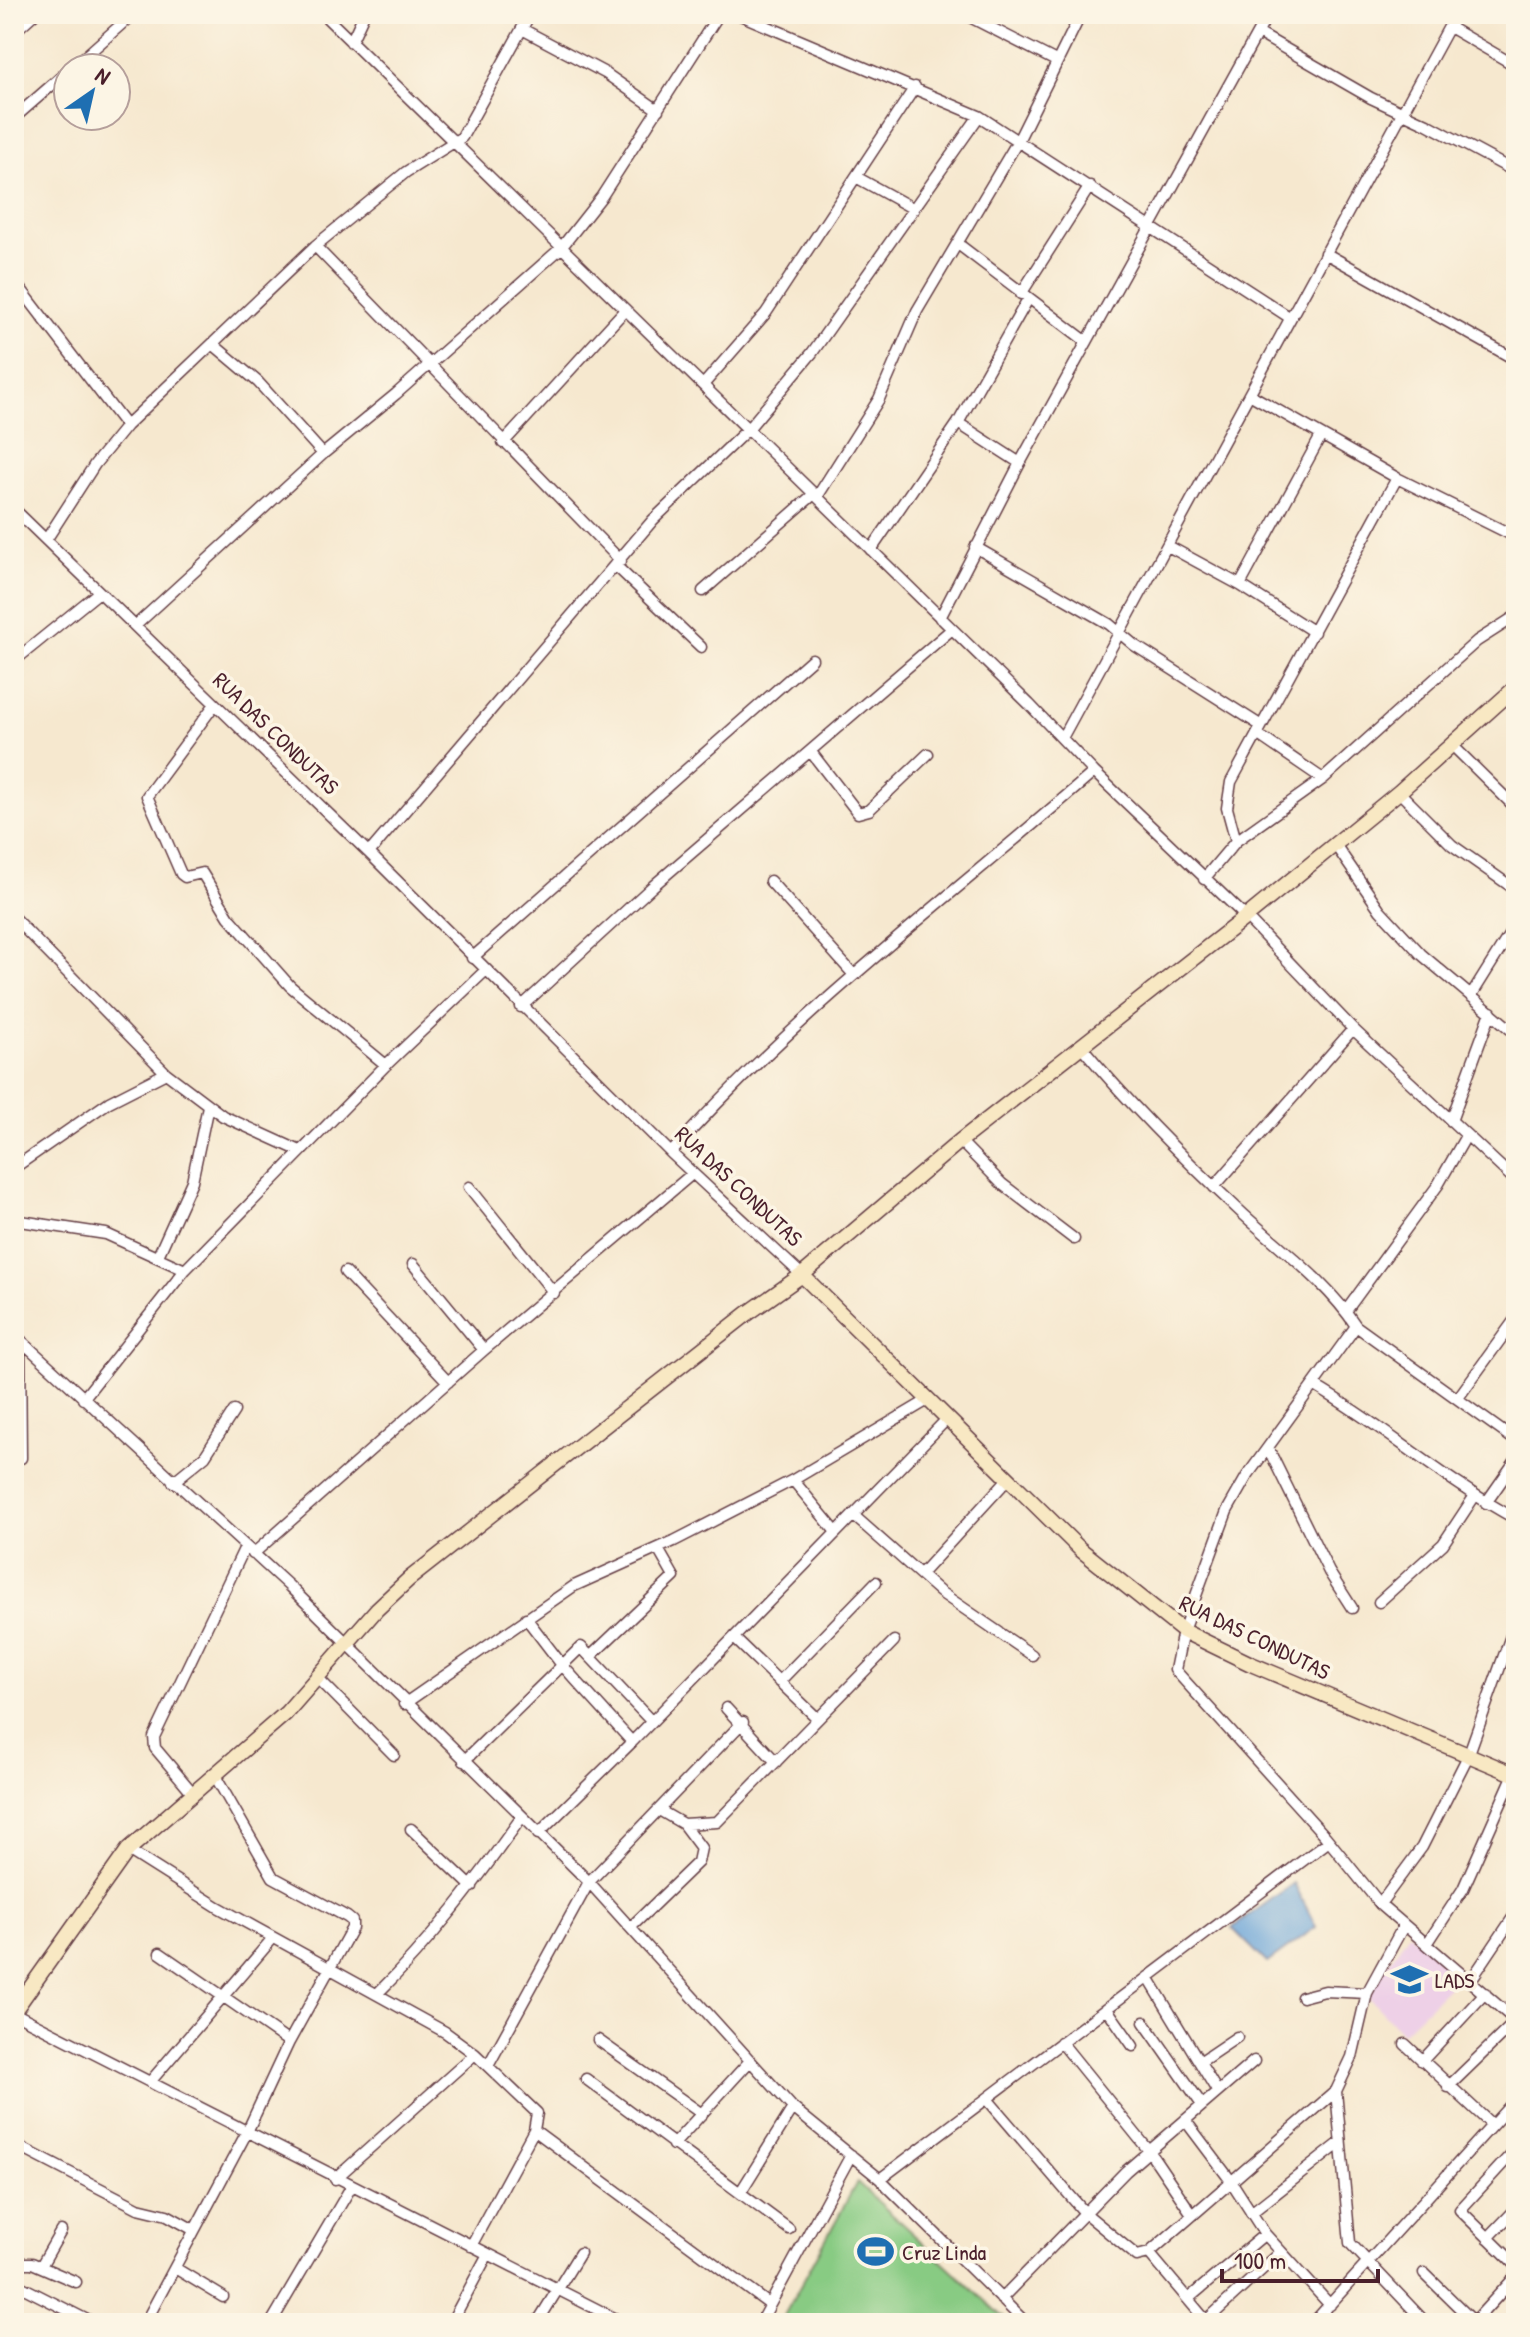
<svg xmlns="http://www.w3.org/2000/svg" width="1530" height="2337" viewBox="0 0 1530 2337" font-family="'Patrick Hand',sans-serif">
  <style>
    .built { fill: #eed0e7 }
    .pitch { fill: #88cb83; stroke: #697557; stroke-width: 2 }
    .water { fill: #67a3d8; stroke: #586182; stroke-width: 2 }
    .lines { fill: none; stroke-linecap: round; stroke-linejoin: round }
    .street-casing { stroke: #643d44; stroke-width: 13 }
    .secondary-casing { stroke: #643d44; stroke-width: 17 }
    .street { stroke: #fff; stroke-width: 10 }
    .secondary { stroke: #f8e8c3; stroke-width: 14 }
    .labels { text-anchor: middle; stroke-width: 7; stroke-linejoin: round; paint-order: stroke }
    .street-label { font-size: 22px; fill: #4a1f2b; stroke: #fcf5e5 }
    .poi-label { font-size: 22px; fill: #4a1f2b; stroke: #fcf5e5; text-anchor: start }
  </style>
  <rect width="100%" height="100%" fill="#fcf5e5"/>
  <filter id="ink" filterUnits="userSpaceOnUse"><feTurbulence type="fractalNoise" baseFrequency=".0125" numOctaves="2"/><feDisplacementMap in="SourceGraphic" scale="16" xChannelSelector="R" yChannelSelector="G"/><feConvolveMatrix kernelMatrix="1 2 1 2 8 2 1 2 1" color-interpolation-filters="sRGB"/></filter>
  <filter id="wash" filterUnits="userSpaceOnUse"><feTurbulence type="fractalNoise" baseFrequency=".006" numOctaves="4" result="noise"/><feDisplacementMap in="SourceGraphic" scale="32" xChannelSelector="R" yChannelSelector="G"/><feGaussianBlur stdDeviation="1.8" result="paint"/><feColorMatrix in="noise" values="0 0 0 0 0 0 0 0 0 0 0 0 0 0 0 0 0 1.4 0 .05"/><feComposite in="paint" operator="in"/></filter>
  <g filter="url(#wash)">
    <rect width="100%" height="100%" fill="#f6e8cf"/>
    <path class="built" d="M1409,1933L1459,1977L1402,2033L1366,1995Z"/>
    <path class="pitch" d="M857,2182L1009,2323H780Z"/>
    <path class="water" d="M1294,1883L1316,1927L1267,1963L1232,1928Z"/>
  </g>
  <g filter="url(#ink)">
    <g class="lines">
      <defs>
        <path id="street" d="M323,14L1029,704L1094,772L1246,917L1353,1029L1516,1181
          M738,14L979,116L1289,317
          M964,14L1056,61
          M1449,27L1516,66
          M522,29L605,73L658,110
          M14,32L34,14
          M1258,33L1371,98L1427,124L1516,172
          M351,42L364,14
          M72,68L133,14
          M14,118L68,71
          M856,177L914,209
          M958,244L1087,342
          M315,246L621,561
          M1325,253L1516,360
          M14,280L126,426
          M1021,294L1090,186
          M214,345L258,382L323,454
          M703,385L766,313L915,87
          M1251,395L1397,478L1516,537
          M958,423L1020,463
          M503,443L625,310
          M817,497L879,399L917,311L1019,139L1081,14
          M14,509L369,853L671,1153L802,1275
          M46,540L95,464L126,426L315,246L406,172L462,137L530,14
          M1168,546L1240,585L1314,632
          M975,547L1109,624L1134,645L1260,725
          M871,550L958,423L1028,299
          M616,566L701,647
          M1240,585L1321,436
          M703,591L814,494
          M940,618L1020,463L1268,14
          M135,626L323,454L396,394L561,248L602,196L719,14
          M14,661L98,593
          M1505,697L1516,706
          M215,704L147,796L181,874L185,877L202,873L229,917L290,986L386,1065
          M1257,734L1323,779
          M1062,738L1456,14
          M1453,746L1516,808
          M811,752L858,813L869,810L928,754
          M1399,792L1452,845L1516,890
          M1236,841L1227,808L1231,782L1397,478
          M1334,843L1380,910L1421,954L1516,1034
          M369,853L653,520L748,429L812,353L979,116
          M1204,879L1236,841L1323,779L1477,641L1516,616
          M770,881L854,975
          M14,918L166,1073L223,1116L300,1151
          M472,958L812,659
          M1471,996L1516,924
          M521,1007L653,886L952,629
          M1081,1046C1131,1106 1185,1160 1243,1214C1281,1249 1328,1283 1356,1326L1516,1441
          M1451,1121L1491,1012
          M960,1141L1002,1184L1074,1239
          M671,1153C797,1011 951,897 1094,772
          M14,1168L109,1102L166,1073
          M469,1187L554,1293
          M1214,1187L1353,1029
          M14,1220L106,1234L185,1270
          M158,1256L192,1181L208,1106
          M413,1264L484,1350
          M345,1272L448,1382
          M1346,1311L1438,1185L1466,1136
          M1356,1326L1247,1476L1227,1511L1183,1631L1175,1670L1325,1836L1380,1904L1516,2021
          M14,1334L289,1586L589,1882L793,2108L880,2179L1026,2323
          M1315,1386C1385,1427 1445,1481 1516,1519
          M1458,1398L1516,1318
          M83,1399L185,1270L386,1065L485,971
          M1268,1448L1329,1572L1352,1608
          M14,1454L21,1458L20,1340
          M793,1480L836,1532
          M173,1482L205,1456L234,1411
          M1486,1503L1516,1460
          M853,1515L940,1592L1032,1655
          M253,1554L484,1350L692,1174
          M921,1574L1007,1480
          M1379,1602L1443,1544L1474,1497
          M526,1618L562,1665L632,1742
          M734,1638L817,1718
          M592,1655L674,1577L658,1549
          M317,1677L394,1755
          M779,1682L876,1582
          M404,1704L574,1586L674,1541L793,1480L928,1400
          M726,1708L776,1762
          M464,1761L581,1647L651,1721
          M192,1792L155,1748L154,1737L245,1547
          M659,1810L683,1824L717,1822L894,1641
          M411,1829L472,1887
          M538,1834L632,1742L947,1419
          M128,1850L218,1907L445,2032L475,2054L537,2113L534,2130L471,2246
          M1380,1904L1422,1847L1468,1756L1516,1622
          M1404,1925L1367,1993L1352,2057L1336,2091L1350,2243L1426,2323
          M631,1927L698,1862L701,1848L683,1824
          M1427,1944L1463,1889L1514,1774
          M160,1953L289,2042
          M1148,1977L1217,2091
          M1471,1980L1516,1913
          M377,1994C432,1940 477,1880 521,1818
          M1302,1997L1325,1991L1367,1993
          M1107,2009L1133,2046
          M14,2013L624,2323
          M1144,2022L1202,2105
          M598,2040L702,2114
          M1061,2042L1150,2152L1192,2214
          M1405,2044L1491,2124
          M1422,2061L1485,1993
          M1200,2062L1237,2037
          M488,2066L589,1882L743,1722
          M586,2079L789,2229
          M150,2082L273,1938
          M1448,2087L1516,2021
          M988,2100L1085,2213L1137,2256L1149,2253L1336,2091
          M1185,2120L1231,2181L1265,2234L1330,2305
          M534,2130L769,2304
          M14,2144L138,2208L167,2215L194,2230
          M673,2145L749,2062
          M1516,2149L1460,2210L1516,2265
          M335,2179L475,2054
          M880,2179L1329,1841
          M740,2193L793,2108
          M1251,2213L1340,2143
          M1488,2238L1516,2209
          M1149,2253L1208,2323
          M19,2263H32L76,2282
          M41,2266L61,2231
          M175,2268L223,2297
          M1424,2273L1475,2323
          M14,2283L93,2323
          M1505,2288L1516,2299
          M1189,2298L1265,2234
          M1001,2299L1126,2171L1254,2061
          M1206,2321L1281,2252
          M1474,2322L1516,2276
          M145,2323L247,2132L289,2042L352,1928V1921L347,1917L273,1877L214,1774
          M271,2323L351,2187
          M451,2323L488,2254
          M537,2323L580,2253
          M760,2323L851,2155
          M1313,2323L1516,2099"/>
        <path id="secondary" d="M802,1275L1081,1550L1183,1631L1251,1664L1516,1775
          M14,2011L128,1850L286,1713L377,1609L409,1579L747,1314L802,1275L960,1141L1246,917L1399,792L1516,687"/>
      </defs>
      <use href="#street" class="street-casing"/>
      <use href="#secondary" class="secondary-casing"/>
      <use href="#street" class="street"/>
      <use href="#secondary" class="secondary"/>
    </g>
  </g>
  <defs>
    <symbol id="university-bare" viewBox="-9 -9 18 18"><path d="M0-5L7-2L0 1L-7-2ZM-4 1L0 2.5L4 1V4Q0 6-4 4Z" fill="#1f6fb2" stroke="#fcf5e5" stroke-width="2.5" paint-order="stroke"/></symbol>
    <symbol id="stadium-bare" viewBox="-9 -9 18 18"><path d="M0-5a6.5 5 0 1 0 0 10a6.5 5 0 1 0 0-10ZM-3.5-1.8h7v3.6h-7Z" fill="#1f6fb2" stroke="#fcf5e5" stroke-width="2.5" paint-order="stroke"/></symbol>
  </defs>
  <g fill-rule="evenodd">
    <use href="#university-bare" x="1384" y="1954" width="51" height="51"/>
    <use href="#stadium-bare" x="850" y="2226" width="51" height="51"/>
  </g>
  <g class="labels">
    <g class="street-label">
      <text transform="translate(276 733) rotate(44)" y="8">RUA DAS CONDUTAS</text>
      <text transform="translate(739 1186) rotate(43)" y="8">RUA DAS CONDUTAS</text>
      <text transform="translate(1255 1637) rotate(26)" y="8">RUA DAS CONDUTAS</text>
    </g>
    <g class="poi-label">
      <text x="1435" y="1988">LADS</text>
      <text x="902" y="2260">Cruz Linda</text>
    </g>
  </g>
  <rect width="1530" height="2337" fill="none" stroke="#fcf5e5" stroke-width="48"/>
  <g transform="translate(92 92) rotate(34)"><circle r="38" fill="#fcf5e5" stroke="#b59f9b" stroke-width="2"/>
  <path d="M0-6L14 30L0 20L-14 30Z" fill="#1f6fb2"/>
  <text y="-12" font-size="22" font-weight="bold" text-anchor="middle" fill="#4a1f2b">N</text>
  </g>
  <path d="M1222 2269v12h156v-12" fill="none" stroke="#4a1f2b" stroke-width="4"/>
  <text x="1234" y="2269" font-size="24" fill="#4a1f2b" stroke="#fcf5e5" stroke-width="6" paint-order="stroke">100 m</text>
</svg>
